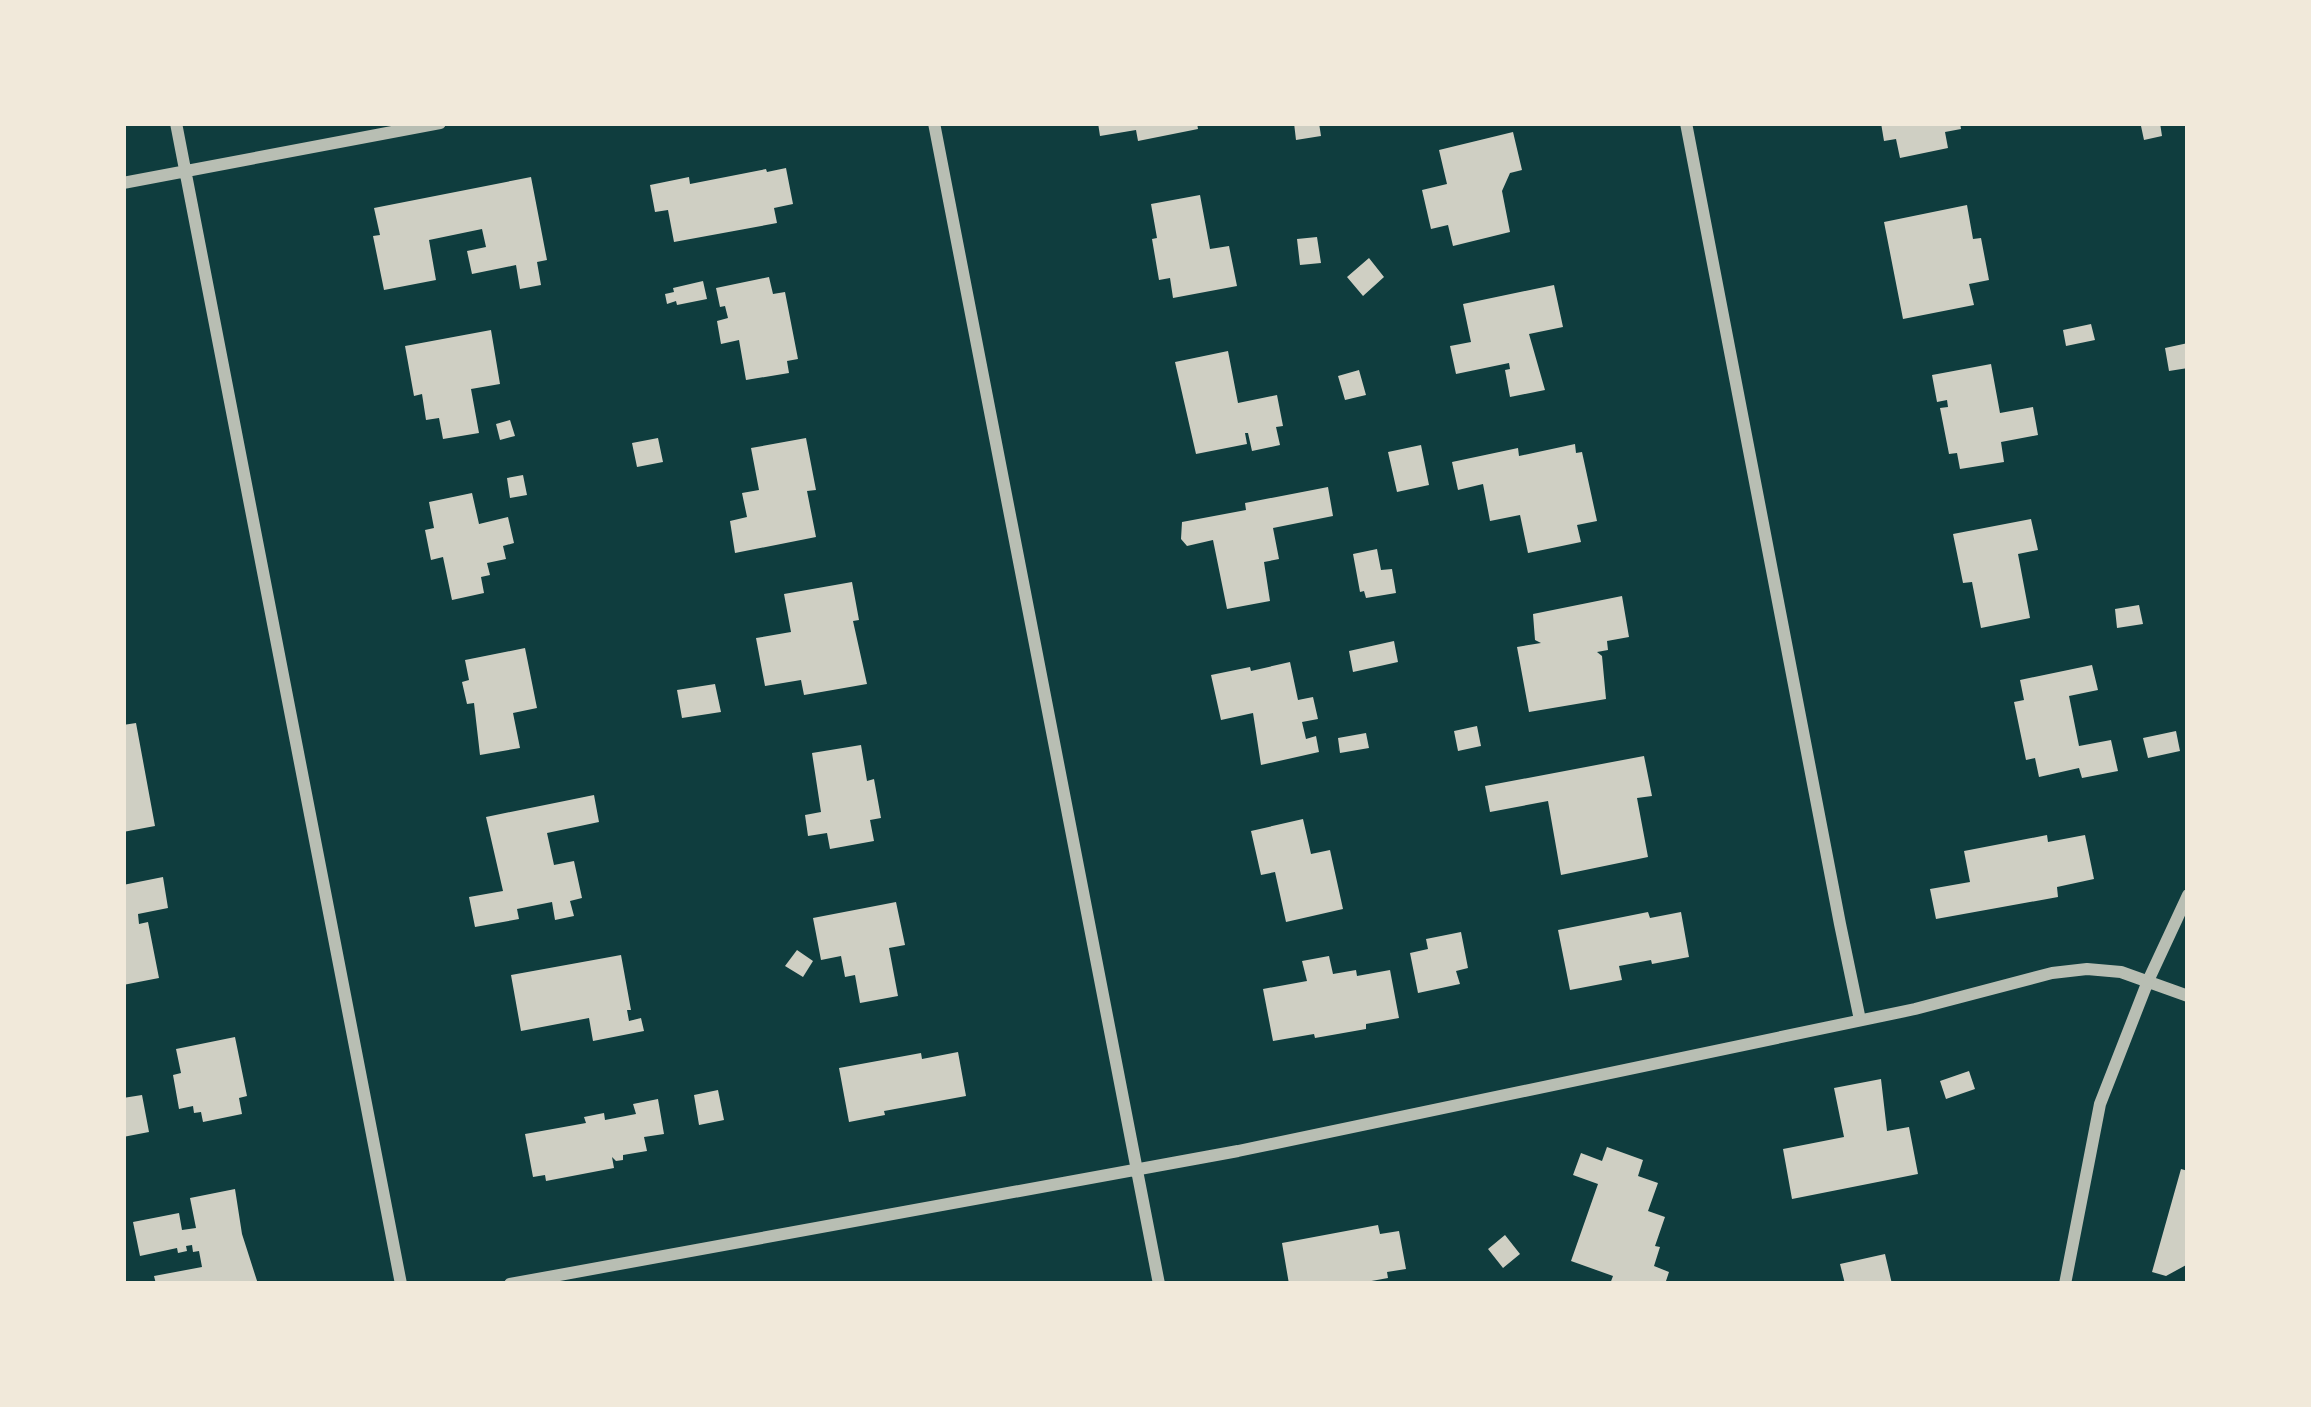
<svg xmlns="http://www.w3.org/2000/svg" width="2311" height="1407" viewBox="0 0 2311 1407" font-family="Lora,serif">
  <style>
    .building { fill: #cfcfc3 }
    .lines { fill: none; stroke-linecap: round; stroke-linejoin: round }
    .minor { stroke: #b8beb3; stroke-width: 12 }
  </style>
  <rect width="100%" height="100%" fill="#0f3d3e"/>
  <path class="building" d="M1098,123H1197L1198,129L1138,141L1136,130L1100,136Z
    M1294,123H1319L1321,136L1296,140Z
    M1881,123H1960L1961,129L1945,132L1948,148L1900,158L1896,139L1884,141Z
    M2160,123L2162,136L2144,140L2141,126Z
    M1513,132L1522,170L1510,173L1502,191L1510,232L1453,246L1448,225L1431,229L1422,190L1447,184L1439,150Z
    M786,168L793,204L774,208L777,223L674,242L668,210L655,212L650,185L689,177L690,184L766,169L767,172Z
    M531,177L547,260L537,262L541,285L520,289L516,265L472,274L467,251L486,247L482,229L429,240L436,280L384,290L373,236L380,235L374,208Z
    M1200,195L1210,249L1229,246L1237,286L1173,298L1170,278L1159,280L1152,239L1157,238L1151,204Z
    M1967,205L1973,239L1981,238L1989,280L1969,284L1974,305L1903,319L1884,222Z
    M1317,237L1321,263L1300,265L1297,239Z
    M1369,258L1384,277L1363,296L1347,277Z
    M769,277L773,294L785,292L798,359L787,361L789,373L746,380L739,340L721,344L717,321L728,318L725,306L720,307L716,288Z
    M703,281L707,299L677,305L676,301L667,304L665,294L674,292L673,288Z
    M1554,285L1563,327L1529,334L1545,390L1510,397L1505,370L1510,369L1509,363L1456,374L1450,346L1471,342L1463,304Z
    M2091,324L2095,340L2066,346L2063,330Z
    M491,330L500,384L471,389L479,433L443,439L439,418L426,420L422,394L414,396L405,346Z
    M2188,343V368L2169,371L2165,348Z
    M1228,351L1238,403L1277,395L1283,426L1276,427L1280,445L1252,451L1248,433H1245L1247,444L1196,454L1175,362Z
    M1991,364L2000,413L2033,407L2038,435L2001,442L2004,462L1960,469L1957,453L1949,454L1940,408L1948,407L1947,400L1937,402L1932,375Z
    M1359,370L1366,395L1345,400L1338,376Z
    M510,420L515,436L500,440L496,424Z
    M658,438L663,462L637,467L632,443Z
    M806,438L816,490L807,491L816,537L735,553L730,521L747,517L742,493L759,490L751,448Z
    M1575,444L1576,453L1582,452L1597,521L1577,525L1581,542L1528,553L1520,515L1490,521L1483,484L1458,490L1452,462L1518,448L1519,456Z
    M1421,445L1429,485L1397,492L1388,452Z
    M523,475L527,495L510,498L507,478Z
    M1328,487L1333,516L1273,528L1279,559L1264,562L1270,601L1227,609L1213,540L1187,546L1181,539L1182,522L1246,510L1245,503Z
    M472,493L479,524L508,517L514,543L503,546L506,559L487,563L490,575L481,577L484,593L452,600L443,557L431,560L425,530L434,528L429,502Z
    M2031,519L2038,550L2018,554L2030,618L1981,628L1972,582L1963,583L1953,534Z
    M1377,549L1381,570L1392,569L1396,593L1366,598L1364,591L1360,592L1353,554Z
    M852,582L859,620L853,621L867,684L804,695L801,680L765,686L756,638L791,632L784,594Z
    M1622,596L1629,637L1607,641L1608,650L1597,652L1602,656L1606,699L1529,712L1517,647L1541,643L1535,640L1533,614Z
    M2139,605L2143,624L2117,628L2115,609Z
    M1394,641L1398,662L1353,672L1349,651Z
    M525,648L537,708L513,713L520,748L480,755L474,703L467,704L462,682L469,680L465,660Z
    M1290,662L1298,700L1313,697L1318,719L1302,722L1306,739L1316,736L1319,752L1261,765L1253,713L1221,720L1211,675L1250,667L1251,671Z
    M2092,665L2098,690L2069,696L2079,746L2111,740L2118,771L2082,778L2079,768L2039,777L2035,758L2026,760L2014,702L2024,700L2020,680Z
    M715,684L721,712L682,718L677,690Z
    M136,723L155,826L123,832V725Z
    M1477,726L1481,746L1458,751L1454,731Z
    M2176,731L2180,751L2148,758L2143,738Z
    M1366,733L1369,748L1340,753L1338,738Z
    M861,745L867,781L874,779L881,818L870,820L874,841L830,849L827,833L808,836L805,815L821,812L812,753Z
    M1644,756L1652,796L1637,798L1648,857L1561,875L1548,801L1490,812L1485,786Z
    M594,795L599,822L547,833L554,865L574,861L582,898L570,901L574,916L555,920L552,902L517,909L519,919L475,927L469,897L503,891L486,817Z
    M1303,819L1311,854L1330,850L1343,909L1286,922L1275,872L1261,875L1251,831Z
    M2047,835L2048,842L2085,835L2094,879L2057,887L2058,897L1936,919L1930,889L1970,882L1964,851Z
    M163,877L168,908L138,914L139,924L148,922L159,978L123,985V885Z
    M896,902L905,945L889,948L898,996L860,1003L855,975L845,977L841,956L821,960L813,918Z
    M1648,912L1650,918L1681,912L1689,957L1652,964L1651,960L1619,966L1622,980L1570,990L1558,930Z
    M1461,932L1468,968L1456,971L1460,984L1418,993L1410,953L1428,949L1426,939Z
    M797,950L813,961L803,977L785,966Z
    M621,955L631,1010H627L629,1021L641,1018L644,1031L593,1041L589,1018L521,1031L511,975Z
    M1329,956L1333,974L1356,970L1357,976L1390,970L1399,1018L1366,1024V1029L1315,1038L1314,1034L1273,1041L1263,989L1307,981L1302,961Z
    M235,1037L247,1096L239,1098L242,1114L203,1122L201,1112L194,1113L193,1106L179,1109L173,1075L181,1073L176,1049Z
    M958,1052L966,1096L884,1111L885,1115L849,1122L839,1068L921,1053L922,1059Z
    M1969,1071L1975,1089L1946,1099L1940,1081Z
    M1881,1079L1887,1131L1909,1127L1918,1174L1792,1199L1783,1149L1844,1137L1834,1088Z
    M718,1090L724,1120L699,1125L694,1095Z
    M142,1095L149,1132L123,1137V1098Z
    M658,1099L664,1134L644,1137L647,1151L623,1155V1160L616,1161L612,1157L614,1168L546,1181L545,1175L533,1177L525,1134L586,1123L584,1117L604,1113L605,1120L636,1114L633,1104Z
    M1607,1147L1643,1160L1638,1176L1658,1183L1648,1211L1665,1217L1655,1246L1660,1247L1654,1266L1669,1272L1665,1284H1610L1613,1276L1571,1261L1598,1184L1573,1175L1581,1153L1602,1161Z
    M2181,1169L2188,1171V1264L2166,1276L2152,1272Z
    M235,1189L242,1234L258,1284H156L154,1276L202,1267L199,1251L193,1252L192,1245L186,1246L187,1251L178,1253L177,1248L140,1256L133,1222L179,1213L182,1230L196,1228L190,1198Z
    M1378,1225L1380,1234L1399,1231L1406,1269L1387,1272L1388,1278L1355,1284H1289L1282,1243Z
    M1505,1235L1520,1254L1503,1268L1488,1249Z
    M1885,1254L1892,1284H1845L1840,1264Z"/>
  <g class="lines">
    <path class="minor" d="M176,123L401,1284
      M934,123L1159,1284
      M1686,123L1840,924L1860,1020
      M123,183L440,123
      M510,1284L1238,1151L1915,1009L2052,973L2087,969L2121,972L2188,996
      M2065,1284L2100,1104L2148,981L2188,895"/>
  </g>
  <rect width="2311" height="1407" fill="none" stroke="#f1e9da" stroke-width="252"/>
</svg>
